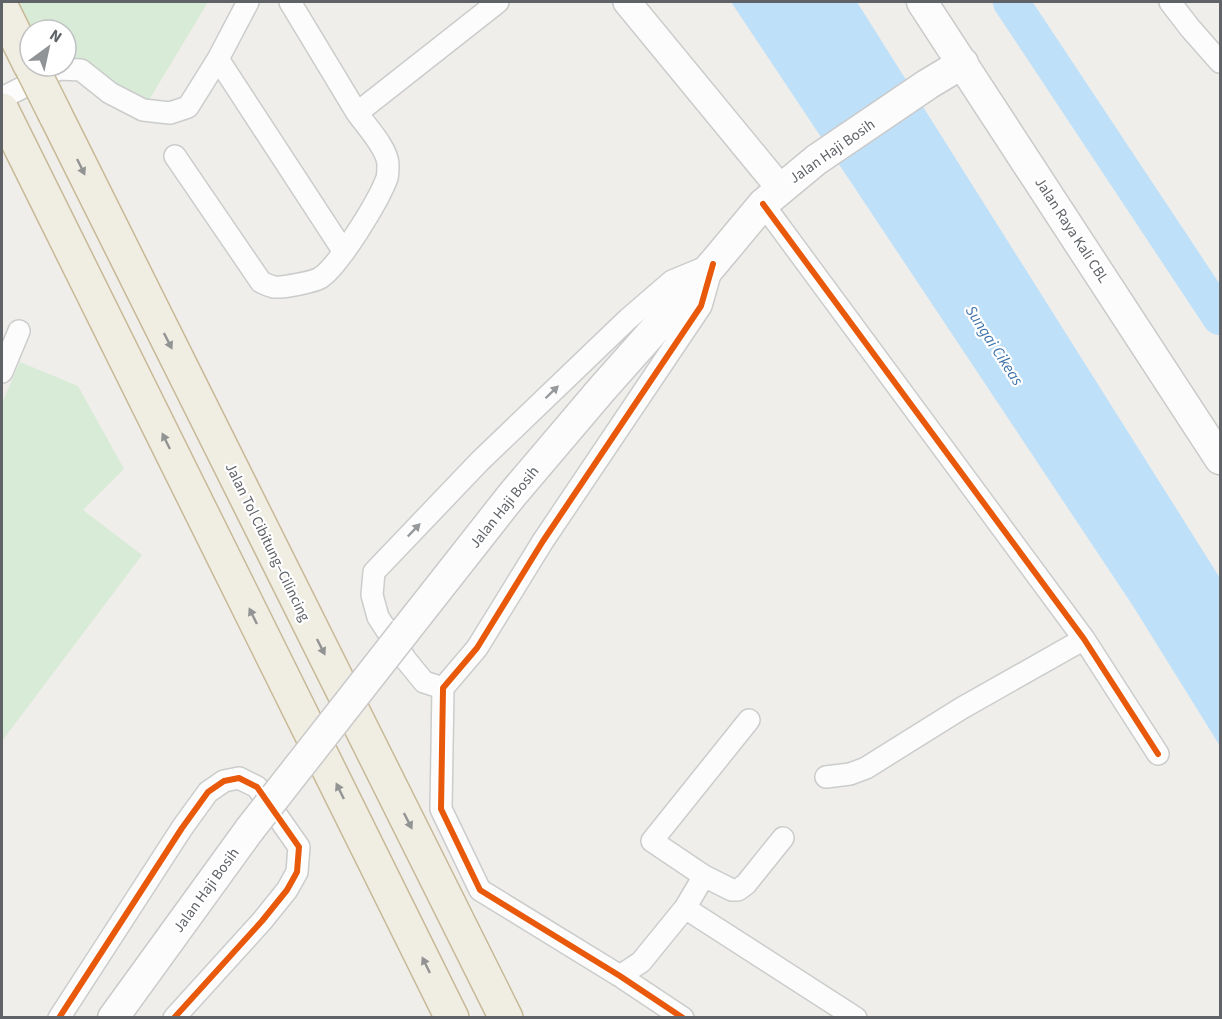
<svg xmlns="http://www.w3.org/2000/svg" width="1222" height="1019" viewBox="0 0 1222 1019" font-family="'Source Sans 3',sans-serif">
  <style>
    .green { fill: #d8ebd6 }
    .water { fill: #bfe0f9 }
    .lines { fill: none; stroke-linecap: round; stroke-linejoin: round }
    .river { stroke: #bfe0f9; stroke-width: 36 }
    .minor-casing { stroke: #cbcccc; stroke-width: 24 }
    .tertiary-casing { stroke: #cbcccc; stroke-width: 30 }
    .secondary-casing { stroke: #cacacb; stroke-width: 33 }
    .motorway-casing { stroke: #c8b996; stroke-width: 36 }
    .minor { stroke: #fdfcfc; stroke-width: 21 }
    .tertiary { stroke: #fdfcfc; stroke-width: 27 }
    .secondary { stroke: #fdfcfc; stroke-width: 30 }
    .motorway { stroke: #f0ede3; stroke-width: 33 }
    .secondary-bridge-casing { stroke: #cacacb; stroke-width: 33; stroke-linecap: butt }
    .motorway-bridge-casing { stroke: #c8b996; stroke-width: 36; stroke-linecap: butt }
    .secondary-bridge { stroke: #fdfcfc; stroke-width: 30 }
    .motorway-bridge { stroke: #f0ede3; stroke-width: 33 }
    .cycleway-casing { stroke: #fff; stroke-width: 10 }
    .cycleway { stroke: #e8590c; stroke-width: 6 }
    .oneway { fill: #929393 }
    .oneway2 { fill: #96999c }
    .labels { text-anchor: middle; stroke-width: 4.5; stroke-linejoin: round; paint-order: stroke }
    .street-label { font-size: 15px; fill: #5f6368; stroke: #fff }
    .water-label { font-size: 16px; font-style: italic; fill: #4174aa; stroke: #fff }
  </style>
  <rect width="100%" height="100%" fill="#efeeea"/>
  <path class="green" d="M2,2H208L143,110L66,66V30H30Z
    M20,362L78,386L124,469L83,510L142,555L2,741V403Z"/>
  <path class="water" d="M731,2H857L1220,578V746L1133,606Z"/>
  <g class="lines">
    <path class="river" d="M1011,2L1220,317"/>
    <defs>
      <path id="minor" d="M290,2L357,113L498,2
        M1170,2L1190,28L1220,62
        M218,59L344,252
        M2,98L59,69L81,70L110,93L143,110L170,113L188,107L218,59L248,2
        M175,156L261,282C265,284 270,286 274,287C283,288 313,282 320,278C339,266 379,200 387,178C388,174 388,169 388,164C387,148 367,127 357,113
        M763,204L1084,639L1158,754
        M2,372L19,331
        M443,688L424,682L406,660L378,617L372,595L374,572L480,461L628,319L672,281L706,267
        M826,777L850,774L866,768L962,708L1084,639
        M704,876L652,841L749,720
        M685,908L856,1018
        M620,976L641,962L685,908L704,876L732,890H738L746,884L783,838
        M59,1018L182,828L208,792L224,781L239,778L257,787L299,847L297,872L287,890L262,921L174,1018
        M683,1018L620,976L480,890L441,809L443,688L477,648L543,541L701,306L711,271"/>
      <path id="tertiary" d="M627,2L780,188"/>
      <path id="secondary" d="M922,2L1220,459
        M405,631L512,495L602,389L713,264L763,204L816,160L928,84L963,63
        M113,1018L250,829"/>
      <path id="motorway" d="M2,8L30,65
        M2,110L452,1018
        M55,114L506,1018"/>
    </defs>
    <use href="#minor" class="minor-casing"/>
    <use href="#tertiary" class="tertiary-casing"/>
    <use href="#secondary" class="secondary-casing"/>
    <use href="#motorway" class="motorway-casing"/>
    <use href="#minor" class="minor"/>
    <use href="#tertiary" class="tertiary"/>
    <use href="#secondary" class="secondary"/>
    <use href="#motorway" class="motorway"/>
    <defs>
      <path id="secondary-bridge" d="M250,829L405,631"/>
      <path id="motorway-bridge" d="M31,66L55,114"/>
    </defs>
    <use href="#secondary-bridge" class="secondary-bridge-casing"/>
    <use href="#motorway-bridge" class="motorway-bridge-casing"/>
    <use href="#secondary-bridge" class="secondary-bridge"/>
    <use href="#motorway-bridge" class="motorway-bridge"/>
    <defs>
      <path id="cycleway" d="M763,204L1084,639L1158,754
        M59,1018L182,828L208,792L224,781L239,778L257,787L299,847L297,872L287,890L262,921L174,1018
        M683,1018L620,976L480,890L441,809L443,688L477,648L543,541L701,306L713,264"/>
    </defs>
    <use href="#cycleway" class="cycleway-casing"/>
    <use href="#cycleway" class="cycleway"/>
  </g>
  <defs><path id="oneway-solid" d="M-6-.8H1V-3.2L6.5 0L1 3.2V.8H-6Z" transform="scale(1.5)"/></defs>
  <g class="oneway">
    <use href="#oneway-solid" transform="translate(81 167) rotate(64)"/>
    <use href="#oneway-solid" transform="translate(168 341) rotate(63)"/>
    <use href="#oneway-solid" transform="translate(166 441) rotate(-116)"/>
    <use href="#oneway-solid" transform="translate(253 616) rotate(-116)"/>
    <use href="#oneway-solid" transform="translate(321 647) rotate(63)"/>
    <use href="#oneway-solid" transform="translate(340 791) rotate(-116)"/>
    <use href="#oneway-solid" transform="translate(408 821) rotate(63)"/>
    <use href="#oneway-solid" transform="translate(426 965) rotate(-116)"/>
  </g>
  <g class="oneway2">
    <use href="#oneway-solid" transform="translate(552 392) rotate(-44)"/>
    <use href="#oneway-solid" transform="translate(414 530) rotate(-46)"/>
  </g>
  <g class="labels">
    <g class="street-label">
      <text transform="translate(832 151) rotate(-35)" y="5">Jalan Haji Bosih</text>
      <text transform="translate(1072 230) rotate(57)" y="5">Jalan Raya Kali CBL</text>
      <text transform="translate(504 507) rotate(-51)" y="5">Jalan Haji Bosih</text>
      <text transform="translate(268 542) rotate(64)" y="5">Jalan Tol Cibitung–Cilincing</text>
      <text transform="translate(206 890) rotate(-54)" y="5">Jalan Haji Bosih</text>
    </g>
    <g class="water-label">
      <text transform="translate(995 345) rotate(57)" y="6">Sungai Cikeas</text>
    </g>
  </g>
  <rect width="1222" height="1019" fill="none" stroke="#5f6368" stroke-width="6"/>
  <g transform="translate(48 48) rotate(33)"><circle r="28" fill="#ffffff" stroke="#bfc1c3" stroke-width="1.5"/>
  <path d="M0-4.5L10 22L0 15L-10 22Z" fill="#919496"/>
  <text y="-9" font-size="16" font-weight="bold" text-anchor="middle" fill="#5f6368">N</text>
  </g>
</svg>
